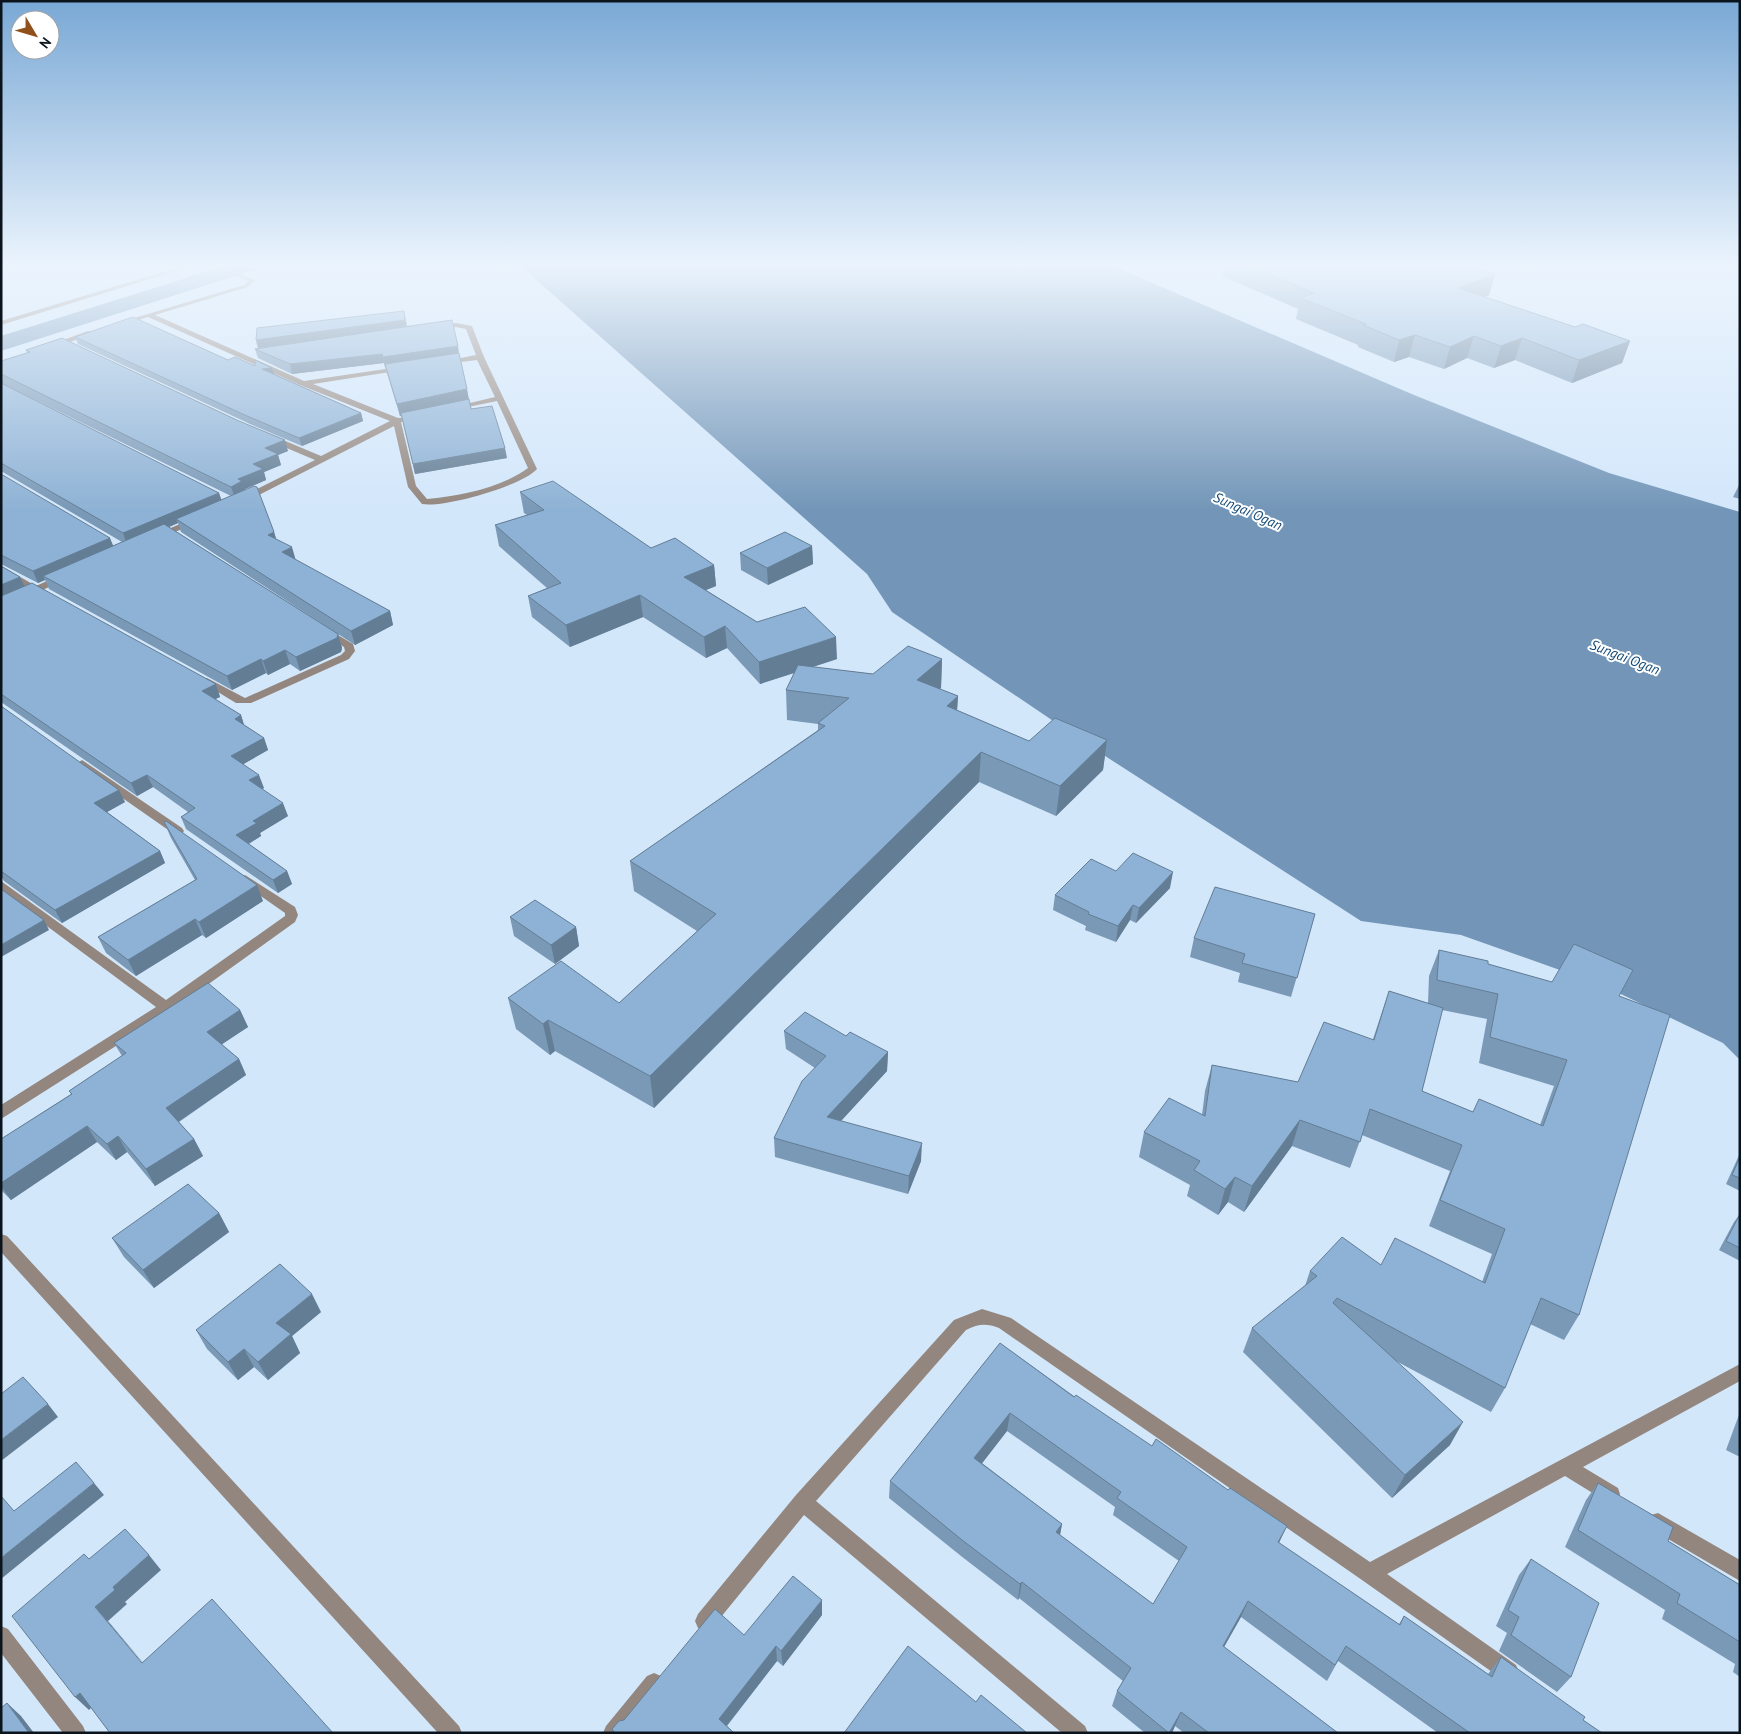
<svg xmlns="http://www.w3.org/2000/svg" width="1741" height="1734" viewBox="0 0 1741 1734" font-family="'PT Sans',sans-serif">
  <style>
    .water { fill: #7396b8 }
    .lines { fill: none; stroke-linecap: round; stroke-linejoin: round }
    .minor { fill: #93867e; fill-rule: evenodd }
    .wall { fill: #7a99b7; fill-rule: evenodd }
    .shaded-wall { fill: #637d95 }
    .building { fill: #8eb2d5; stroke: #637d95; fill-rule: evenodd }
    .labels { text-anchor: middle; stroke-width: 4; stroke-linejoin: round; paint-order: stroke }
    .far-water-label { font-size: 14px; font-style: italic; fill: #134a77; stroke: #fff }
  </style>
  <rect width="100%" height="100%" fill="#d3e7fb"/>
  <path class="water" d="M221,267H263L1,351V336Z
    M522,267H1115L1414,395L1609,473L1740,512V1060L1723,1043L1602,985L1461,935L1361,921L1102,754L892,612L867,574Z"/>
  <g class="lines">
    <path class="minor" d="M179,267H189L1,325V321Z
      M212,267H222L255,280L248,287L155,315L304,381L406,366V370H403L313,384L398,418L408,417V421L401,422L416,486L427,499C460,496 501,488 528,468L497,401L453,410L449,408L495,397L477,360L445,364L441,362L476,355L466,329L456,327L437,330H434V326L456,323L472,326L484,357L537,469C522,486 444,508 422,504L408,487L394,426L247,501H241V497L315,460L270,441V437H276L321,456L390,421L300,385L148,317L122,325L118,323L244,285L248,281Z
      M88,331L95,333L56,347L49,345Z
      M194,518L199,521L197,523L160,538H154L152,536Z
      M1,566L36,586L60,575H66L68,577L43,590L45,592L43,594L35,593L1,608V601L28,589L1,573Z
      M326,628L353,644L355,651L349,659L251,703H236L198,680L199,678H207L245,698L341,655L345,651L344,647L322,633L321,631Z
      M82,760L182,828L184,831L182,834H174L78,767L76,764Z
      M245,875L295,907L298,915L295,922L171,1011L1,1119V1105L156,1007L1,892V881L166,1000L285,916V913L241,882L239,879Z
      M1,1234L7,1236L459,1726L462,1733H438L1,1252Z
      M982,1309L1011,1318L1370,1562L1740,1364V1381L1583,1467L1618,1488L1620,1494L1618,1500L1611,1503L1604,1500L1565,1476L1387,1574L1516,1665L1519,1672L1516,1679L1509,1682L1502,1679L1362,1580L999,1328C986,1323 978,1324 966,1330L816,1501L1085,1726L1088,1733H1062L804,1515L712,1628L705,1631L698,1628L695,1621L698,1614L796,1495L954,1320Z
      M1658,1513L1740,1560V1581L1651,1529L1649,1522L1651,1515Z
      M1,1626L8,1629L83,1726L86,1733H63L1,1653Z
      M654,1673L661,1676L664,1683L661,1690L627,1733H603L606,1726L647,1676Z"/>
  </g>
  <path class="wall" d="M1224,267H1473L1495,274L1489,295L1486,297L1575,327L1630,341L1622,363L1572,383L1515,360L1494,368L1467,358L1444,369L1409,357L1394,362L1358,347V345L1296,319L1298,309L1222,276Z
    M404,311L407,326L452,320L471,409L507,458L415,474L401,415L400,416L385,367L384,363L292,374L258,358L255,349L303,342L258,348L256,340Z
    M75,337L228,360L255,366L272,368L274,374L361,413L363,421L302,446L250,424L78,344Z
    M26,350L288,451L278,455L281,465L264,472L266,480L245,489V490L274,532L276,539L296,561L390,611L393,625L355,645L181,532L178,523L169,527L338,634L342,648L341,652L300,671L290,664L268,675L266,673L232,690L49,589L45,580L38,583L1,564V474L113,546L122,542L1,471V383L219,493L221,500L231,496L1,383V361L27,353Z
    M1740,483V499L1733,497Z
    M520,492L651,548L714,565L716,586L706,590L757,622L837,659L813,667L873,674L942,659L941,688L940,689L958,696L957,710L1029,741L1107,740L1103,770L1056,816L979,782L654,1108L555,1051L550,1055L516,1029L508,998L619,1003L697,931L634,891L630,861L818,730V724L787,720L786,690L794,673L760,684L727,648L706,658L643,617L570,647L532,617L528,596L547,588L499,546L495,525L527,515L524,513Z
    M812,546L813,564L768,585L741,570L740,553Z
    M1,566L20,577L24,586L216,684L220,697L215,699L241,715L244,725L264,738L268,750L243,764L264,788L262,789L288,816L260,833L261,836L249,844L287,871L292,884L278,893L186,829L181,817L188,812L153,787L137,796L1,702Z
    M1,706L125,802L107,812L160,851L165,863L62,923L4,881L1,876Z
    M164,822L263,901L206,938L202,935L136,976L106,953L98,937L195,880L171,838Z
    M1116,871L1170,888L1136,923L1130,920L1116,942L1085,930L1086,926L1053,910L1055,895Z
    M1315,914L1291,997L1238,982L1240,973L1190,957L1194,938Z
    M510,917L576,927L579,946L555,964L514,936Z
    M1439,950L1552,982L1620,996L1579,1315L1564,1340L1530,1324L1505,1388L1491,1412L1396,1361L1450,1445L1392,1498L1243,1352L1252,1328L1305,1286L1310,1271L1381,1265L1482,1282L1492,1254L1429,1226L1450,1171L1362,1135L1350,1168L1292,1146L1244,1212L1228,1202L1218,1215L1187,1196L1190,1185L1139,1157L1144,1132L1202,1115L1205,1091L1212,1065L1298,1082L1373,1039L1389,991L1428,1003L1429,976ZM1442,1010L1487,1019L1479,1063L1554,1086L1540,1125L1473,1112L1422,1091Z
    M240,1010L248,1027L221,1044L239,1059L246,1075L179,1122L194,1139L203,1156L155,1186L127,1152L116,1160L97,1142L11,1200L1,1190V1139L71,1094L69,1091L122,1056L114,1043Z
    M784,1031L846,1036L888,1052L887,1071L841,1121L921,1161L908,1194L775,1157L774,1138L815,1068L786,1049Z
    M1740,1153V1191L1726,1184Z
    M219,1213L229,1232L154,1288L124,1257L112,1238Z
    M1740,1214V1261L1719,1250L1734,1222Z
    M321,1312L292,1336L300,1353L268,1380L254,1367L238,1380L207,1349L196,1330Z
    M1000,1343L1279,1543L1399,1624L1404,1616L1488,1674L1501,1657L1583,1720L1602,1733H1438L1338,1661L1327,1681L1241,1617L1224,1647L1338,1733H1184L1175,1726L1172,1733H1145L1112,1706L1117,1691L1123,1681L1019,1598L1018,1600L961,1556L889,1498L890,1481ZM1007,1431L1115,1507L1113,1515L1179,1561L1153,1604L1060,1535L1062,1524L982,1463Z
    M1740,1412V1457L1726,1450Z
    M1598,1483L1668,1541L1740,1585V1677L1733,1672L1735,1664L1662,1619L1665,1610L1565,1547L1586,1500Z
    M1531,1559L1571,1677L1557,1692L1499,1651L1507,1633L1496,1626L1519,1575Z
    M822,1615L783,1666L777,1661L727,1726L734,1733H613L612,1729L624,1720L744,1635Z"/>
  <path class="shaded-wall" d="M1495,274L1489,295L1453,309L1458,288Z
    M404,311L407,328L258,348L256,340Z
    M1415,335L1409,357L1394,362L1399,340Z
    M1474,336L1467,358L1444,369L1450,347Z
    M1522,338L1515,360L1494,368L1501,346Z
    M1630,341L1622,363L1572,383L1579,360Z
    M458,346L459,356L385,367L383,357Z
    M382,354L384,363L292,374L290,364Z
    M272,368L275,376L262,369Z
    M467,389L469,401L400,416L397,404Z
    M361,413L363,421L302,446L299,438Z
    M285,440L288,451L278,455L281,465L264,472L266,480L245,489L246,493L235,498L231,487L238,479L253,464L265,448Z
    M505,448L507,458L415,474L413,464Z
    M219,493L223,504L176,519L178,523L127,545L123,533Z
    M274,532L278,545L268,535Z
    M110,538L115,550L43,576L45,580L38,583L33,571Z
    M812,546L813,564L768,585L767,568Z
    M292,547L296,561L282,552Z
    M714,565L716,586L686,598L684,577Z
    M20,577L26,589L1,599V585Z
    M640,595L643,617L570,647L566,625Z
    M390,611L393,625L355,645L351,631Z
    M725,626L727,648L706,658L704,637Z
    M338,634L342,648L341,652L300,671L296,657Z
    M836,637L837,659L760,684L759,662Z
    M285,650L290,664L268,675L263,661Z
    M261,659L266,673L232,690L227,676Z
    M942,659L941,688L916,710L917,680Z
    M216,684L220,697L207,703L202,691Z
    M958,696L956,726L947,706Z
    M241,715L245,728L235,719Z
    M264,738L268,750L235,769L231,756Z
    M1107,740L1103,770L1056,816L1060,786Z
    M981,752L979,782L654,1108L650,1076Z
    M147,775L153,787L137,796L131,783Z
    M259,775L264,788L254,793L249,780Z
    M119,790L125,802L100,816L94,803Z
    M283,803L288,816L260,833L261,836L241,848L236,835L253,821Z
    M160,851L165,863L62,923L55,910Z
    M287,871L292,884L278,893L273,880Z
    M1173,872L1170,888L1136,923L1139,908Z
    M257,885L263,901L206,938L199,922Z
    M1133,905L1130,920L1116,942L1118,926Z
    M195,919L202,935L136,976L128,960Z
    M44,920L49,930L1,957V945Z
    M576,927L579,946L555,964L551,945Z
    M240,1010L248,1027L215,1049L207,1032Z
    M548,1020L555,1051L550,1055L543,1024Z
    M888,1052L887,1071L828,1135L827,1117Z
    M239,1059L246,1075L175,1124L166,1108Z
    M1300,1120L1292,1146L1244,1212L1252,1186Z
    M87,1126L97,1142L11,1200L1,1186V1183Z
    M118,1136L127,1152L116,1160L107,1144Z
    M194,1139L203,1156L155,1186L146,1169Z
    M922,1143L921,1161L908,1194L909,1176Z
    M1235,1177L1228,1202L1218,1215L1225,1189Z
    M219,1213L229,1232L154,1288L143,1270Z
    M312,1294L321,1312L292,1336L300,1353L268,1380L258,1362L276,1323Z
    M244,1349L254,1367L238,1380L228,1362Z
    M48,1404L58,1417L1,1461V1440Z
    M1010,1413L1007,1431L973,1475L974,1458Z
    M1463,1422L1450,1445L1392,1498L1405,1475Z
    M94,1483L104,1495L1,1579V1558Z
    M1062,1524L1059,1540L1056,1532Z
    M1287,1526L1279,1543L1278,1542Z
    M149,1555L161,1570L125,1602L127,1604L108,1621L155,1677L95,1607L113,1587Z
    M1022,1582L1019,1598L1018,1600L1020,1584Z
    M822,1600V1615L783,1666L781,1651Z
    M1248,1601L1241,1617L1216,1661L1223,1646Z
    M776,1646L777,1661L721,1733L719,1719Z
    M80,1693L93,1706L89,1710L75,1697Z
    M7,1703L21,1716L34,1733H29Z
    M1181,1712L1172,1733H1169Z"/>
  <path class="building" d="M1253,267H1473L1495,274L1458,288L1575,327L1583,324L1630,341L1579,360L1522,338L1501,346L1474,336L1450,347L1415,335L1399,340L1363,325L1366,324L1300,298L1314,293Z
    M404,311L405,320L256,340L257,328Z
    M133,317L228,360L235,357L255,366V360L272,368L262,369L361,413L299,438L247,416L75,337Z
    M452,320L458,346L383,357L382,354L290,364L255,349Z
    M62,338L239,421L285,440L265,448L278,454L253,464L263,469L238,479L242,481L231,487L1,374V361L30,352L26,350Z
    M459,353L467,389L397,404L385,364Z
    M1,383L219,493L123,533L1,463Z
    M469,399L471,409L492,406L505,448L413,464L401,413Z
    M1,474L110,538L33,571L1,555Z
    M553,481L651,548L675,538L714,565L684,577L757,622L805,607L836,637L759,662L725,626L704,637L640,595L566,625L528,596L561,583L495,525L544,510L520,492Z
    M254,486L257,487L274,532L268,535L292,547L282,552L390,611L351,631L176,519Z
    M164,524L338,634L337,638L296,657L285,650L263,661L261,659L227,676L43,576Z
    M785,532L812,546L767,568L740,553Z
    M1,566L20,577L1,585Z
    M32,583L216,684L202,691L241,715L235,719L264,738L231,756L259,775L249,780L283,803L253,821L257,823L236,835L287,871L273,880L181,817L195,808L147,775L131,783L1,694V596Z
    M908,646L942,659L917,680L958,696L947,706L1029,741L1055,718L1107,740L1060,786L981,752L650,1076L548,1020L543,1024L508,998L561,961L619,1003L716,914L630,861L825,726L818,723L849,698L786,690L798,665L873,674Z
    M1,706L119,790L94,803L160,851L55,910L1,871Z
    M166,821L257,885L199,922L195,919L128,960L98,937L197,879L164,822Z
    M1133,853L1173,872L1139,908L1133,905L1118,926L1088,914L1089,912L1055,895L1091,859L1116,871Z
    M1215,887L1315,914L1297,978L1242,963L1245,954L1194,938Z
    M1,889L44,920L1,945Z
    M535,900L576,927L551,945L510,917Z
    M1574,944L1633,970L1619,996L1670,1015L1579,1315L1541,1298L1505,1388L1337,1298L1333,1303L1463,1422L1405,1475L1252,1328L1317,1276L1310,1271L1342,1237L1381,1265L1395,1238L1485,1283L1505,1229L1440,1200L1462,1145L1370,1109L1360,1142L1300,1120L1252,1186L1235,1177L1225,1189L1194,1170L1200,1161L1144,1132L1169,1098L1205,1116L1212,1065L1298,1082L1324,1022L1374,1040L1389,991L1443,1008L1422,1091L1473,1112L1479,1099L1543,1126L1567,1060L1490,1037L1498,994L1437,980L1439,950L1488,961V964L1552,982Z
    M208,983L240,1010L207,1032L239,1059L166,1108L194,1139L146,1169L118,1136L107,1144L87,1126L1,1183V1139L72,1094L69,1091L126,1053L114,1043Z
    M805,1012L846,1036L850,1032L888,1052L827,1117L922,1143L909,1176L774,1138L802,1081L826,1056L784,1031Z
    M1740,1157V1178L1732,1175Z
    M188,1184L219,1213L143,1270L112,1238Z
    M1740,1214V1248L1726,1241Z
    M280,1264L312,1294L276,1323L291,1334L258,1362L244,1349L228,1362L196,1330Z
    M1000,1343L1074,1397L1076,1395L1152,1446L1156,1439L1228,1490L1230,1488L1287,1526L1278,1542L1400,1625L1404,1616L1492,1677L1501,1657L1585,1717L1583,1720L1602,1733H1470L1346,1646L1335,1665L1248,1601L1223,1646L1338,1733H1209L1181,1712L1169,1733L1117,1691L1131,1668L1022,1582L1020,1584L962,1540L890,1481ZM1010,1413L1121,1492L1117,1498L1187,1547L1153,1604L1056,1532L1062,1524L974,1458Z
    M23,1377L48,1404L1,1440V1394Z
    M76,1462L94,1483L1,1558V1496L14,1511Z
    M1598,1483L1673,1527L1668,1541L1740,1585V1642L1677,1603L1680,1594L1578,1530Z
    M125,1529L149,1555L113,1587L115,1590L95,1607L142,1663L212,1599L333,1733H110L80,1693L75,1697L12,1616L84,1554L89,1559Z
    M1531,1559L1599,1603L1571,1677L1511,1635L1519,1617L1508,1610Z
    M793,1576L822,1600L781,1651L776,1646L719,1719L734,1733H615L612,1729L619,1721L624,1720L715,1609L744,1635Z
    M908,1646L976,1702L981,1695L1027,1733H844Z
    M7,1703L29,1733H1V1708Z"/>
  <linearGradient id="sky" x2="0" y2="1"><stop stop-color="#79a8d5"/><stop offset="0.52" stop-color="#ebf4fd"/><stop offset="1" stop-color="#ebf4fd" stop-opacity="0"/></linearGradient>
  <rect width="1741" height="510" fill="url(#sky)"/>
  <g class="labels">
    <g class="far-water-label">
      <text transform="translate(1248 511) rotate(24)" y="5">Sungai Ogan</text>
      <text transform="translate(1625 657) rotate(21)" y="5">Sungai Ogan</text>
    </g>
  </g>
  <rect width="1741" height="1734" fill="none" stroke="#0b141c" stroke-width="5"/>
  <g transform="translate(35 35) rotate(128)"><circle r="24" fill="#ffffff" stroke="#9da1a4"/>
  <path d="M0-4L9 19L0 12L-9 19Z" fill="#90501a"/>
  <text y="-8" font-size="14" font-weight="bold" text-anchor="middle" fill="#0b141c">N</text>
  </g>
</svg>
